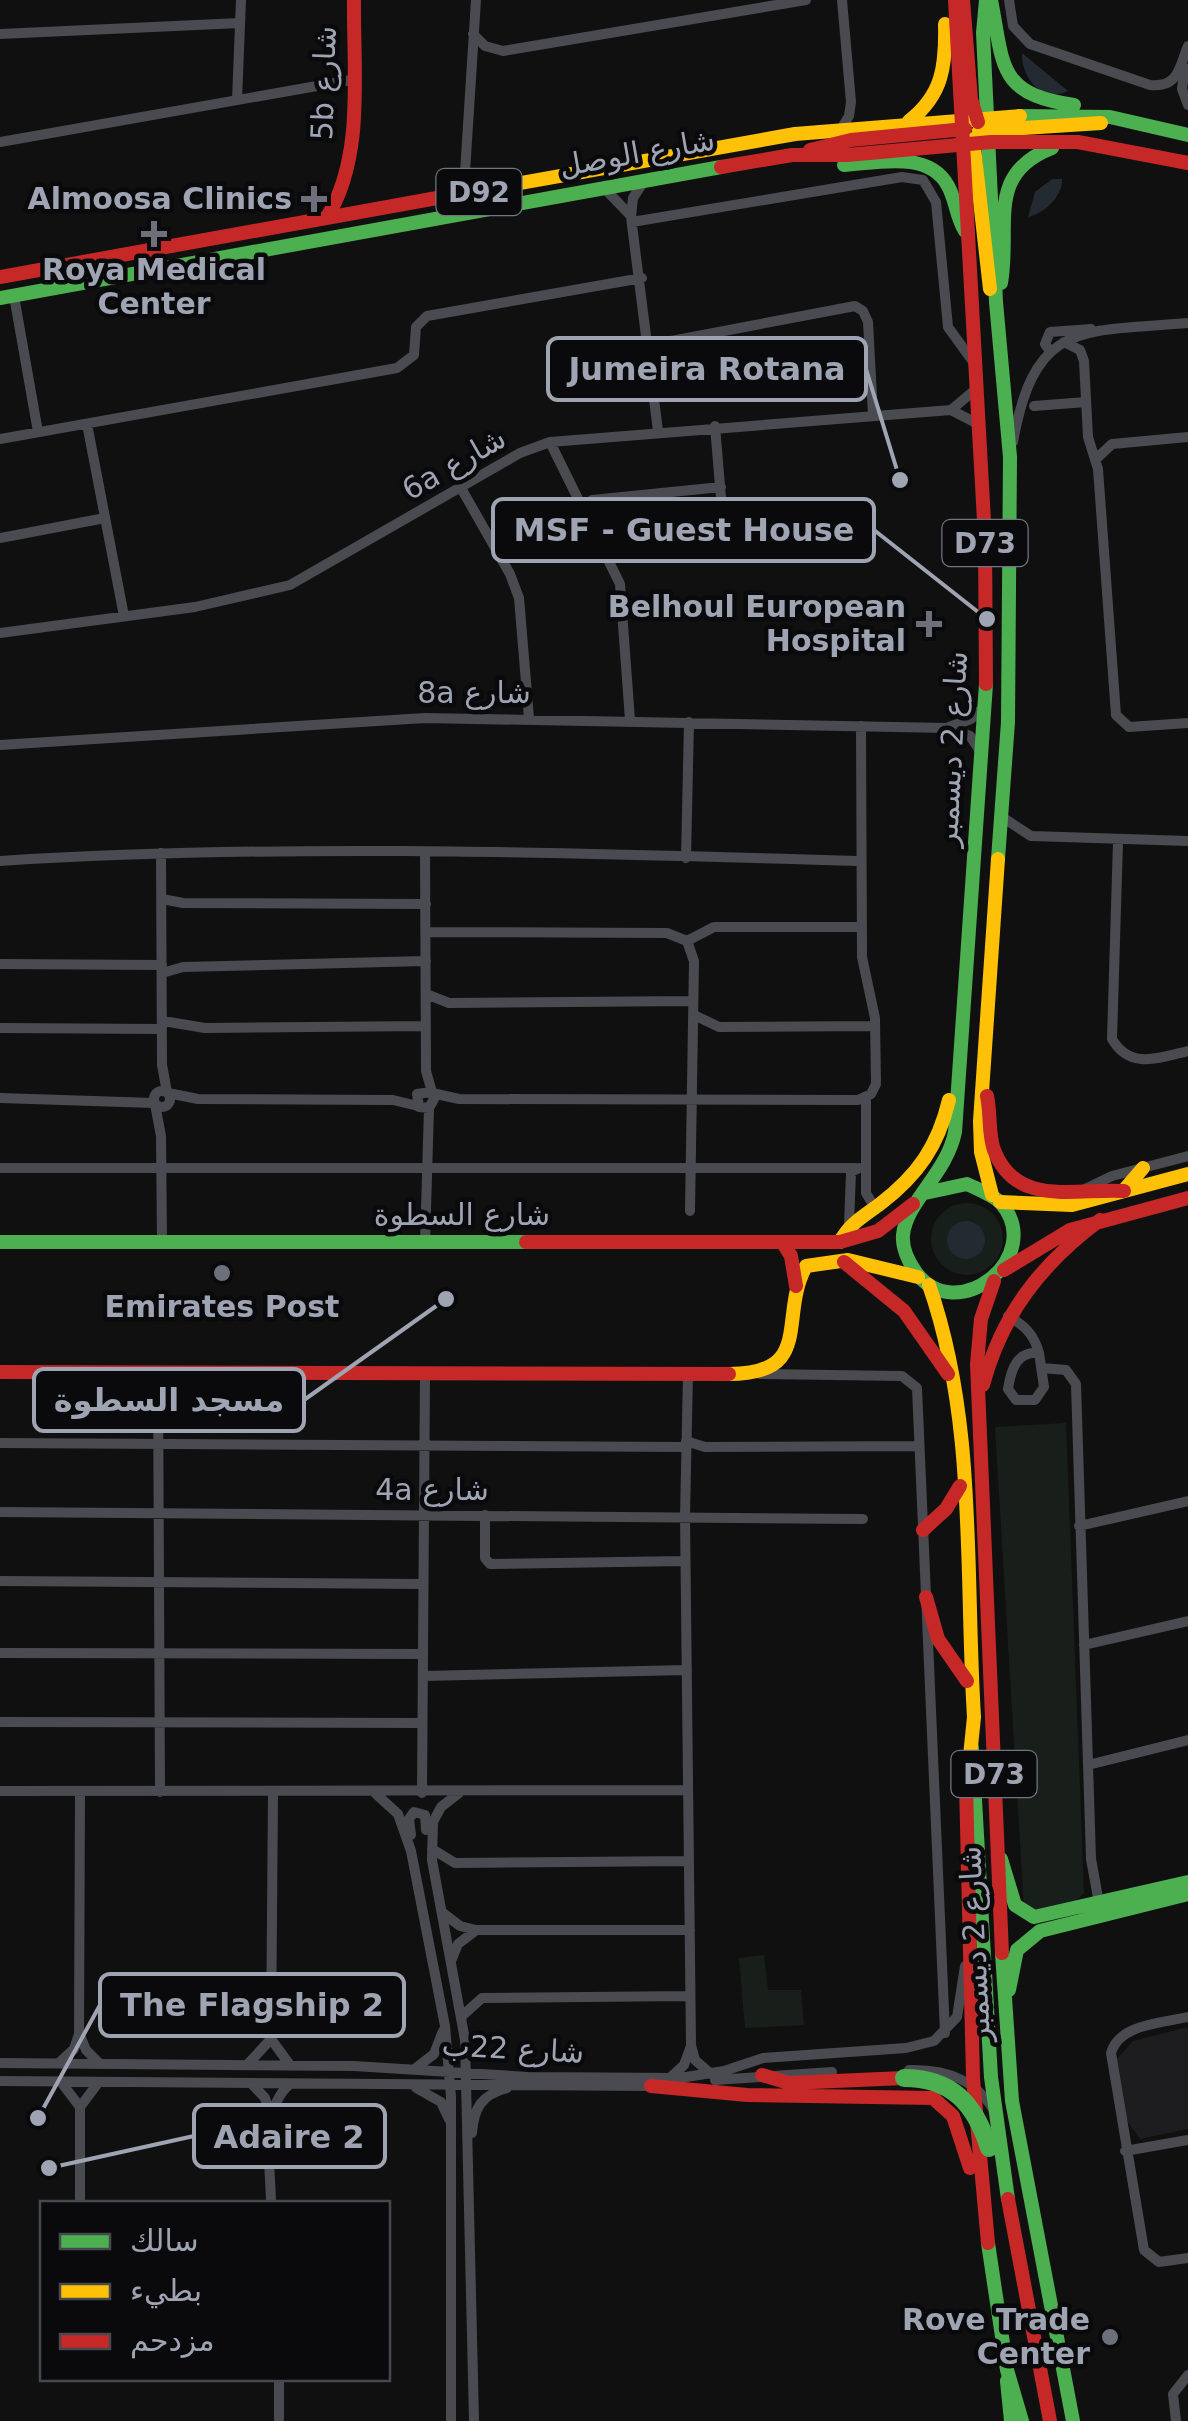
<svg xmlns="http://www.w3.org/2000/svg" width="1188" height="2421" viewBox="0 0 1188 2421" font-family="'DejaVu Sans',Vazirmatn,sans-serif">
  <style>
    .built { fill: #1d1d1f }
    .green { fill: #181f1a }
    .water { fill: #232a32 }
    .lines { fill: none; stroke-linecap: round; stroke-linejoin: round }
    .street { stroke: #4a4b50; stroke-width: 10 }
    .fast { stroke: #4caf50; stroke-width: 14 }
    .slow { stroke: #ffc107; stroke-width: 14 }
    .jam { stroke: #c62828; stroke-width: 14 }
    .fast-bridge { stroke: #4caf50; stroke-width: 18 }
    .poi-dot { fill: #6d707a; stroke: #0a0a0c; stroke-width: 4 }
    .labels { text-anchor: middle; stroke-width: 9; stroke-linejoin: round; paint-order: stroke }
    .shield { fill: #0a0a0c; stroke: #727681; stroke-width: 2.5 }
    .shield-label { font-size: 28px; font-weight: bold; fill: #9fa4b3 }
    .street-label { font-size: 30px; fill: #9fa4b3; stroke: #0a0a0c }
    .poi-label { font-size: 30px; font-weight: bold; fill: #9fa4b3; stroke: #0a0a0c; text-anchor: end }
    .leader { fill: none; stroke: #9fa4b3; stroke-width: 4 }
    .callout-dot { fill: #9fa4b3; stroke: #0a0a0c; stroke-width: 4 }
    .callout { fill: #0a0a0c; stroke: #9fa4b3; stroke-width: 4 }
    .callout-label { font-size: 32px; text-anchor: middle; font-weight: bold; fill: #9fa4b3 }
  </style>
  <rect width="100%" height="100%" fill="#101010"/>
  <path class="built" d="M1188,2027V2129L1140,2139L1126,2119L1116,2060L1133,2041Z"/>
  <path class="green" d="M931 1239a36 36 0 1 1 72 0a36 36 0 1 1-72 0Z
    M1066,1423L1084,1893L1066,1911L1024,1909L995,1427Z
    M764,1955L768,1990H801L804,2025L745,2028L739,1958Z"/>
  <path class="water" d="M1022,53L1068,91C1043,103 1021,79 1022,53Z
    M1052,179H1062C1063,196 1044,214 1028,217L1035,192Z
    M947 1240a19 19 0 1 1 38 0a19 19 0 1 1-38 0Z"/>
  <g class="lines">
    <path class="street" d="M1009,0L1013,26L1030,44L1150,85C1179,88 1179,67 1188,46
      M0,34L240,23
      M473,34L485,46L503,51L806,0
      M1185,68L1182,89L1188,105
      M237,100L241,0
      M841,129L849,116L851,102L842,0
      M0,142L351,80
      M644,181L633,198L631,217L658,431
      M604,188L631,216
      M451,194L465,172L476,0
      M632,222L902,177L923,180L936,202L948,327L974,363
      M14,296L38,432
      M1064,342L1080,350L1084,361L1088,437L1098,469L1116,715L1129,727L1188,723
      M650,345L855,306L863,311L868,322L873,415
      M1050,351L1045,344L1050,332L1091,329
      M1034,406L1086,402
      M951,410L976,389
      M87,424L124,616
      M0,439L397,368L414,355L416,327L427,316L642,278
      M550,442L620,584L630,720
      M1013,442C1035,320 1080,332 1188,323
      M1096,459L1112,444L1188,437
      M461,488L510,574L519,598L529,718
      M592,500L721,487
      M616,534L723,522L715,426
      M0,538L105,518
      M0,633L195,607L290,585L520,453L550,442L951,410L978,424
      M949,727L971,719L985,706
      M0,745L425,718L948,728L970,736L982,754
      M1002,817L1031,836L1188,841
      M1118,842L1112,1039C1130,1070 1159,1058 1188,1051
      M161,853L162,1065L167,1092
      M425,853L426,1071L434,1099L429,1108L419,1107L417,1094L431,1092
      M686,858L689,722
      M0,861C286,843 575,853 861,861
      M162,899L183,903L426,904
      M426,932L667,933L687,941L694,961L690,1211
      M687,941L714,927H861
      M0,964L162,965
      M162,973L183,967L426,961
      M426,994L449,1003L693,1001
      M694,1015L719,1027L875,1026
      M163,1021L205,1028L426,1026
      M0,1028L162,1029
      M154 1099a8 8 0 1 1 16 0a8 8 0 1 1-16 0Z
      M168,1093L198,1099L393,1100L418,1106
      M432,1093L459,1099L858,1100L871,1094L876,1084L875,1018L862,957L861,726
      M866,1097V1193L875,1208
      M0,1098L154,1103
      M155,1104L161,1136L162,1242
      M0,1168H855
      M1085,1189L1112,1176L1188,1156
      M849,1225L851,1172L859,1168
      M425,1243L429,1108
      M1008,1316C1024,1325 1034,1334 1039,1353L1044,1387L1035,1400H1016L1008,1389C1011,1369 1017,1351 1039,1353
      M1042,1368L1066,1370L1076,1384L1091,1859L1099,1903
      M158,1372L160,1792
      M688,1374L685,1516L691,2045L695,2060L711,2074
      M760,1374L902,1376L917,1388L945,2033
      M686,1441L705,1447L919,1446
      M0,1443L686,1447
      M0,1512L863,1519
      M485,1515V1558L490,1564L685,1561
      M1079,1526L1188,1501
      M0,1581L423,1584
      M1084,1645L1188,1621
      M0,1653L423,1654
      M423,1676L687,1670
      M0,1722L422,1723
      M1088,1765L1188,1740
      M0,1791L688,1790
      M273,1793L271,2039L290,2065
      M422,1793L425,1372
      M459,1793L441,1807L433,1822L432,1860L465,2040L474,2421
      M376,1794L398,1814L411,1851L445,2026L451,2097V2421
      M411,1835L409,1819L414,1812L425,1815L426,1830
      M432,1849L455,1863L689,1861
      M443,1913L460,1926L476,1930H690
      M452,1959L458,1944L475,1931
      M462,2016L482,1998L690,1996
      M1188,2017C1162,2023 1119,2024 1111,2053L1144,2250L1159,2262L1188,2258
      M80,2035L86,2050L100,2064
      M60,2062L74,2049L79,2034L80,1791
      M0,2063L354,2066L528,2077L680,2078L724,2071L763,2058L906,2048L934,2041L957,2017L965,1966
      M248,2064L271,2039
      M416,2068L434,2054L443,2031
      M909,2070C944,2069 974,2078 993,2109
      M671,2077L684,2065L691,2046
      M715,2080L832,2072
      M0,2081L653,2086
      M61,2082L80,2107
      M251,2083L265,2098L271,2117
      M416,2088L441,2102L449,2119
      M472,2133C474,2108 481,2095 507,2088
      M1125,2151L1188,2140
      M80,2204V2107L98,2083
      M271,2204C271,2167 259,2110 290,2084
      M279,2419V2378
      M1176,2421L1173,2394L1188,2375"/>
    <path class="fast" d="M986,0L983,33L996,302L1010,457L1008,722L998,859
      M991,0C1004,66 997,94 1074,105
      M1020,116L1110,117L1188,135
      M844,165C877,163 929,150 948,186C956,200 956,217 965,231
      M1001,283C1011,225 985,174 1052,148
      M0,298L721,167
      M925,1193L967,1184C977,1189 993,1195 1001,1203C1047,1257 955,1329 915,1271C908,1261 902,1247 903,1235C906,1202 947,1173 955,1132L986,684
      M0,1242H526
      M972,1748L991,2077L1008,2199
      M1001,1859L1015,1905L1034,1917L1188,1882
      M1002,1953L1012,2101L1073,2421
      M1009,1990L1017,1950L1040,1931L1188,1894
      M988,2243L1007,2370L1022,2421
      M1007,2381L1011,2421"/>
    <path class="slow" d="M909,121C943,95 946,65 945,24
      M979,131L1101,123
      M973,139L990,289
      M459,194L795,134L1020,116
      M1124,1190L1143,1168
      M992,1195L981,1152L980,1121L998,859
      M1000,1202L1072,1205L1188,1174
      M840,1242C849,1224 864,1216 880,1204C918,1175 938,1146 949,1100
      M929,1285C977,1422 965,1574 974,1717L970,1756
      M729,1374C815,1374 778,1317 806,1266L848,1260L918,1277"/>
    <path class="jam" d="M955,0L985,539L986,684
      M963,0L971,99L978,122
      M810,150L851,140L965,129
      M721,167L792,155H847L991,142H1078L1188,163
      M327,217C365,157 353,68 354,0
      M0,277L459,194
      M987,1096C991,1114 988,1134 994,1150C1016,1208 1076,1188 1124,1191
      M526,1242H840L878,1231L913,1204
      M783,1243L791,1256L796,1286
      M844,1262L904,1311L948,1374
      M1004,1270L1070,1230L1188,1198
      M994,1281L981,1319L977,1364L1002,1953
      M0,1372L729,1374
      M983,1385C1002,1314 1041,1264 1100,1220
      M923,1530L946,1509L960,1486
      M926,1597L938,1639L967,1681
      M966,1784L973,2078L988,2243
      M762,2075L789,2083L904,2078
      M651,2086L747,2095L933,2098L953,2116L970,2168
      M1008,2199L1050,2421"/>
    <path class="fast-bridge" d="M904,2078C952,2078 975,2104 989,2148"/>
  </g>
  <g class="poi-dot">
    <path d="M309 184h10v10h10v10h-10v10h-10v-10h-10v-10h10z"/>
    <path d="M149 219h10v10h10v10h-10v10h-10v-10h-10v-10h10z"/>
    <path d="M924 609h10v10h10v10h-10v10h-10v-10h-10v-10h10z"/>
    <circle cx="222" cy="1273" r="10"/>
    <circle cx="1110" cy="2337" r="10"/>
  </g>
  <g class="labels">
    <g class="shield">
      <rect x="436.5" y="169" width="85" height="46" rx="8"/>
      <rect x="942.5" y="520" width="85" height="46" rx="8"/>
      <rect x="951.5" y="1751" width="85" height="46" rx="8"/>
    </g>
    <g class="shield-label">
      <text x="479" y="202">D92</text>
      <text x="985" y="553">D73</text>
      <text x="994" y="1784">D73</text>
    </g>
    <g class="street-label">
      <text transform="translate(324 83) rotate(-88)" y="10">5b شارع</text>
      <text transform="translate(637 153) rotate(-10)" y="10">شارع الوصل</text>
      <text transform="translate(454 464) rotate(-30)" y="10">6a شارع</text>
      <text x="474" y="703">8a شارع</text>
      <text transform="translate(952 749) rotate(-87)" y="10">شارع 2 ديسمبر</text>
      <text x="462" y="1225">شارع السطوة</text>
      <text x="432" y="1500">4a شارع</text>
      <text transform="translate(975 1944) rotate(-93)" y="10">شارع 2 ديسمبر</text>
      <text transform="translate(513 2049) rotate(3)" y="10">شارع 22ب</text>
    </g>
    <g class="poi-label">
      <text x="292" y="209">Almoosa Clinics</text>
      <text x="154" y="280" text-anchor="middle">Roya Medical<tspan x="154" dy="34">Center</tspan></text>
      <text x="906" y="617">Belhoul European<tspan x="906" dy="34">Hospital</tspan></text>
      <text x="222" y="1317" text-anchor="middle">Emirates Post</text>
      <text x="1090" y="2330">Rove Trade<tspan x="1090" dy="34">Center</tspan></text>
    </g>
  </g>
  <path class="leader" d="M900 480L866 369M987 619L874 530M446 1299L304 1400M38 2118L100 2005M49 2168L194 2136"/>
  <g class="callout-dot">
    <circle cx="900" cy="480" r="10"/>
    <circle cx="987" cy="619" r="10"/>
    <circle cx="446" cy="1299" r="10"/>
    <circle cx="38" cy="2118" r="10"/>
    <circle cx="49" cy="2168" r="10"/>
  </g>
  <g class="callout">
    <rect x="548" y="338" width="318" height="62" rx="10"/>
    <rect x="493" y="499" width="381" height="62" rx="10"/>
    <rect x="34" y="1369" width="270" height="62" rx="10"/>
    <rect x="100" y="1974" width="304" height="62" rx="10"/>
    <rect x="194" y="2105" width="191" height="62" rx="10"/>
  </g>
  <g class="callout-label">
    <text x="707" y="380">Jumeira Rotana</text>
    <text x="684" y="541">MSF - Guest House</text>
    <text x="169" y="1411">مسجد السطوة</text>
    <text x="252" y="2016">The Flagship 2</text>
    <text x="289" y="2148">Adaire 2</text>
  </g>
  <rect x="40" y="2201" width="350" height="180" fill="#0a0a0c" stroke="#46484f" stroke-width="2.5"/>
  <rect x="60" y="2234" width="50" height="15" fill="#4caf50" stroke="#46484f" stroke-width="2.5"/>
  <text x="130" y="2251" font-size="30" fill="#9fa4b3">سالك</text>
  <rect x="60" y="2284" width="50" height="15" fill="#ffc107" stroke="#46484f" stroke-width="2.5"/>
  <text x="130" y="2301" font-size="30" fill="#9fa4b3">بطيء</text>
  <rect x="60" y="2334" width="50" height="15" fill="#c62828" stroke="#46484f" stroke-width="2.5"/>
  <text x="130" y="2351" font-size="30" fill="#9fa4b3">مزدحم</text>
</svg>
